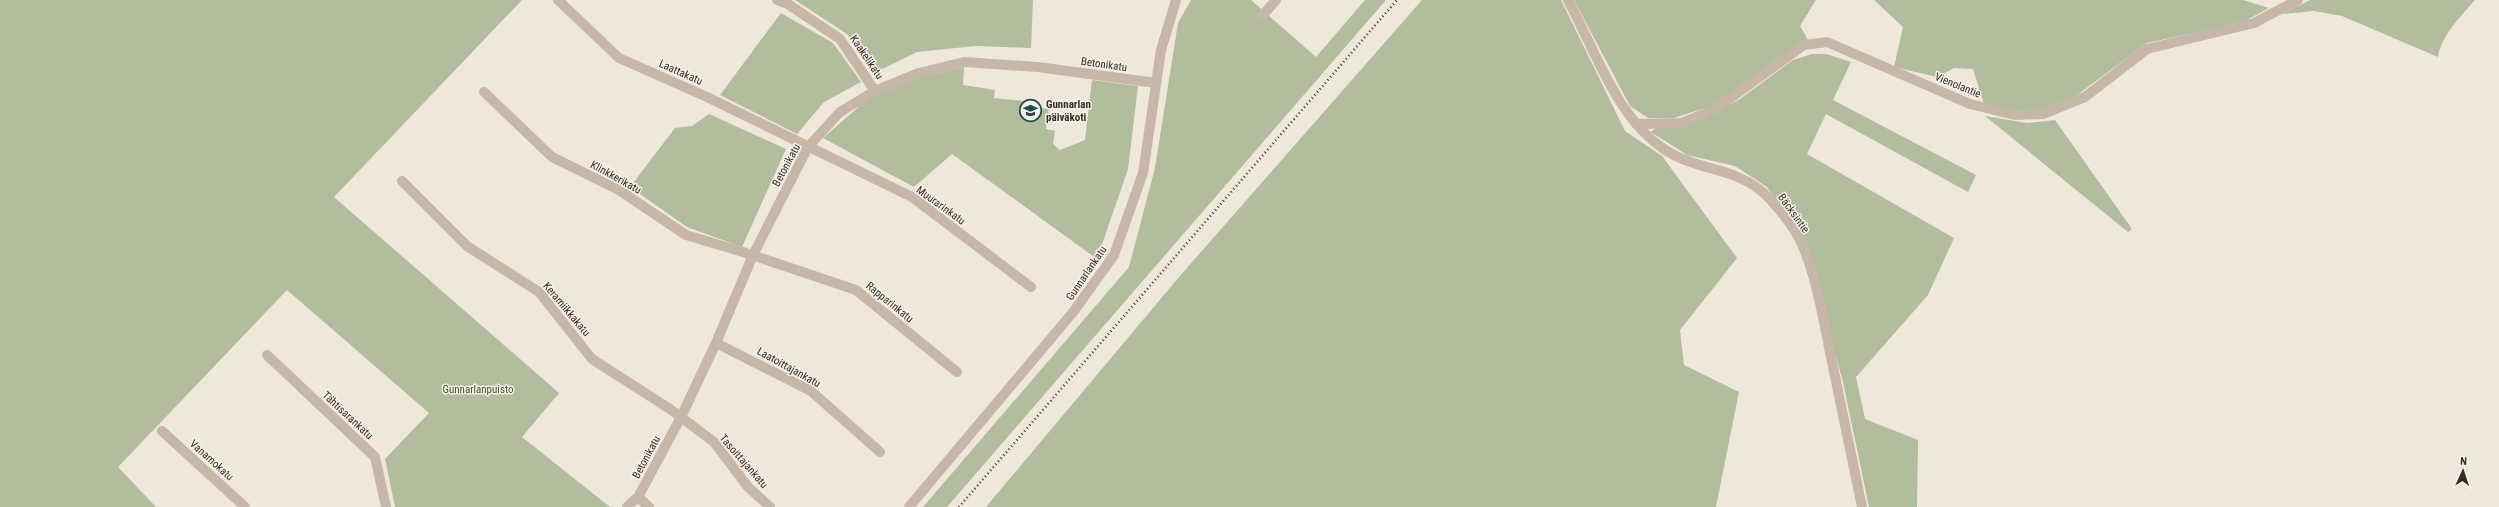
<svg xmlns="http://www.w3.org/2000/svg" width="2499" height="507" viewBox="0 0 2499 507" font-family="'Roboto Condensed',sans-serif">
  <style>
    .green { fill: #b1bd9c }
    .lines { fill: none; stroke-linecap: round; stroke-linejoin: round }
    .minor { stroke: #c7b7a8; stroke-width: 10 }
    .rail { stroke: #342c28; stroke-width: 2.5; stroke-dasharray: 1 3; stroke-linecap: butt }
    .labels { text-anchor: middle; stroke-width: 3; stroke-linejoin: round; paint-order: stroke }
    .street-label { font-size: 11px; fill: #342c28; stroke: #f8f1e7 }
    .poi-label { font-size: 11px; font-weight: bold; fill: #342c28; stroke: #f8f1e7; text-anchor: start }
    .park-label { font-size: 11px; fill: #42502d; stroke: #f8f1e7 }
  </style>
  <rect width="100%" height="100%" fill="#f0e7db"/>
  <path class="green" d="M0,0H522L334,197L559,393L522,437L610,507H395L385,459L429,413L287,290L118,467L156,507H0Z
    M795,0H1033L1031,48L975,46L917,52L872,74L847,34Z
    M1191,0H1251L1316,57L1365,0H1386L947,507H923L1129,267L1155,168L1178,23Z
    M1422,0H1561L1625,131L1662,156L1737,258L1680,330L1684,365L1739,392L1716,507H986L1179,277Z
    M1574,0H1816L1800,26L1808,40L1714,105L1674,118H1648L1630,106Z
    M1874,0H2243L2269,8L2243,22L2147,43L2077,95L2040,110H2013L1984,104L1973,69L1954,68L1937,77L1894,67L1903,27Z
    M2310,0H2475C2461,16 2441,36 2438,57L2342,16L2314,11L2282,14Z
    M781,13L833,43L861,82L824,102L797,134L720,95Z
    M1812,54H1826L1851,62L1833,100L1976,175L1968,192L1826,114L1807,154L1954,238L1928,295L1856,377L1865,419L1918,440L1917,507H1869L1843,382L1803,237L1767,187L1735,166L1687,155L1651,132L1656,128H1676L1704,119L1740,99L1793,60Z
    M964,67L963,85L995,90L994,98L1023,101V106L1049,109L1046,129L1055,131L1053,144L1060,150L1085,140L1092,80L1138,86L1128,169L1097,259L952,154L914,187L823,138L869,98L913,79Z
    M709,114L786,149L742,247L687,227L630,187L675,128L692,126Z
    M1985,116L2027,123L2055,120L2132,229L2128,232Z"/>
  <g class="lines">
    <path class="minor" d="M558,0L619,58L707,97L912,197L1031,287
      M777,0L788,4L840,39L875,91
      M1568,0C1597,53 1618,125 1674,155C1706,172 1741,168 1770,199C1780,210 1794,228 1801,242C1817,278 1823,319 1831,357C1841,407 1852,457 1862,507
      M1262,16L1276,0
      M484,92L552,157L619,190L686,235L743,252L856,290L957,372
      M1636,124L1682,123L1717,108L1804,45L1827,42L1970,104L2015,115L2043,114L2085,97L2147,49L2254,23L2298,0
      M402,181L467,246L539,292L592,359L670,409L714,442L748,487L770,507
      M716,343L811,391L880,452
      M267,355L375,457L386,507
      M162,431L245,507
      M638,497L649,507
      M627,507L638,497L681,417L716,343L753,255L808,147L840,112L875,91L919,73L964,62L1038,67L1156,83
      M909,507L1074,311L1114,255L1143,173L1161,50L1176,0"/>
    <path class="rail" d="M959,507L1397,0"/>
  </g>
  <defs>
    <symbol id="school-ring" viewBox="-11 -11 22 22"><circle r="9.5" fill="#f8f1e7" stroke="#204d52" stroke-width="1.5"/><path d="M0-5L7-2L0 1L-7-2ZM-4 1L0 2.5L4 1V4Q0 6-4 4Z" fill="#204d52"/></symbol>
  </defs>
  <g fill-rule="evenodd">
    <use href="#school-ring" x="1018" y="98" width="25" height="25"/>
  </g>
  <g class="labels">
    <g class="street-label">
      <text transform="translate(867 57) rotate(56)" y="4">Kaakelikatu</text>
      <text transform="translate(1104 64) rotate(8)" y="4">Betonikatu</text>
      <text transform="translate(681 72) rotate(24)" y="4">Laattakatu</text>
      <text transform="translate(1958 85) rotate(22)" y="4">Vienolantie</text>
      <text transform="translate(786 165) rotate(-62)" y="4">Betonikatu</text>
      <text transform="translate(616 177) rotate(29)" y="4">Klinkkerikatu</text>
      <text transform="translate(941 205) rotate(36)" y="4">Muurarinkatu</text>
      <text transform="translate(1794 213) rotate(54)" y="4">Bäcksintie</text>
      <text transform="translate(1086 273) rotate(-56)" y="4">Gunnarlankatu</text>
      <text transform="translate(890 302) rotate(39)" y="4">Rapparinkatu</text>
      <text transform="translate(567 309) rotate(50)" y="4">Keramiikkakatu</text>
      <text transform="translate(789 367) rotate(29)" y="4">Laatoittajankatu</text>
      <text transform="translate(348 415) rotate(43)" y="4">Tähtisarankatu</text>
      <text transform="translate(646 457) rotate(-62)" y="4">Betonikatu</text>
      <text transform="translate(212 460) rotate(42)" y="4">Vanamokatu</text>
      <text transform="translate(744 461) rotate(49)" y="4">Tasoittajankatu</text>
    </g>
    <g class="poi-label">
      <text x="1046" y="108">Gunnarlan<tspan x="1046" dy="13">päiväkoti</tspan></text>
    </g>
    <g class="park-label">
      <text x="478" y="393">Gunnarlanpuisto</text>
    </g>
  </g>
  <g transform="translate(2463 471) rotate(3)" stroke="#f8f1e7" stroke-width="3" paint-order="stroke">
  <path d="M0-3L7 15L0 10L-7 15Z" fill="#342c28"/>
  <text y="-6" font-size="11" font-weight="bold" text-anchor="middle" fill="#342c28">N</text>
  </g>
</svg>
